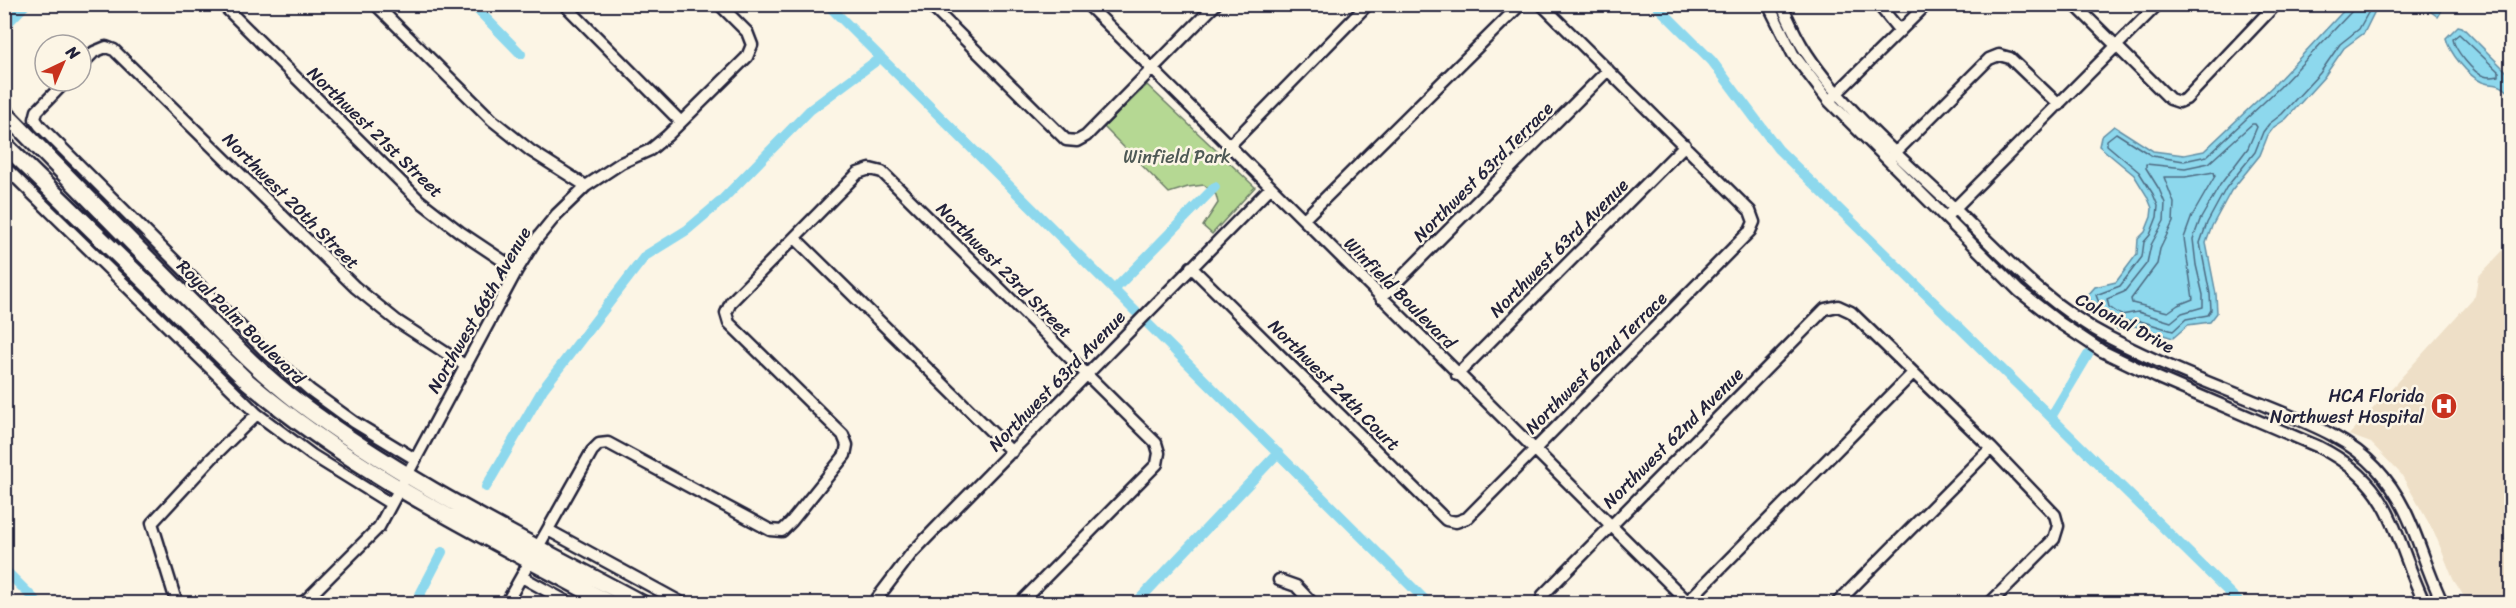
<svg xmlns="http://www.w3.org/2000/svg" width="2516" height="608" viewBox="0 0 2516 608" font-family="Sriracha,sans-serif">
  <style>
    .built { fill: #eedfc7 }
    .green { fill: #b5d893; stroke: #6c7d67; stroke-width: 1.5 }
    .water { fill: #8dd8ed; stroke: #628fa6; stroke-width: 1.5 }
    .lines { fill: none; stroke-linecap: round; stroke-linejoin: round }
    .shore { stroke: #4d6b82; stroke-width: 1.5 }
    .canal { stroke: #8dd8ed; stroke-width: 10 }
    .minor-casing { stroke: #22223b; stroke-width: 15 }
    .secondary-casing { stroke: #22223b; stroke-width: 20 }
    .minor { stroke: #fcf5e5; stroke-width: 10 }
    .secondary { stroke: #fcf5e5; stroke-width: 15 }
    .labels { text-anchor: middle; stroke-width: 5; stroke-linejoin: round; paint-order: stroke }
    .street-label { font-size: 18px; fill: #22223b; stroke: #fcf5e5 }
    .park-label { font-size: 18px; fill: #4e5955; stroke: #fcf5e5 }
    .poi-label { font-size: 18px; fill: #22223b; stroke: #fcf5e5; text-anchor: end }
  </style>
  <rect width="100%" height="100%" fill="#fcf5e5"/>
  <filter id="ink" filterUnits="userSpaceOnUse"><feTurbulence type="fractalNoise" baseFrequency=".0167" numOctaves="2"/><feDisplacementMap in="SourceGraphic" scale="12" xChannelSelector="R" yChannelSelector="G"/><feConvolveMatrix kernelMatrix="1 2 1 2 8 2 1 2 1" color-interpolation-filters="sRGB"/></filter>
  <g filter="url(#ink)">
    <path class="built" d="M2511,242V603H2468L2453,579L2435,534L2401,474L2371,443L2349,435L2475,296L2478,277Z"/>
    <path class="green" d="M1147,85L1255,187L1212,234L1203,226L1218,203L1216,195L1204,185L1188,187L1169,193L1104,127Z"/>
    <path class="water" d="M2349,5H2381L2375,11L2364,33L2344,48L2324,77L2286,119L2274,127L2268,135L2260,155L2231,191L2212,226L2206,243L2216,294L2217,313L2210,322L2188,325L2173,338L2135,326L2118,330L2096,314L2088,295L2095,287L2116,282L2137,254L2138,239L2145,232L2151,217L2152,208L2147,196L2134,175L2099,146L2101,137L2114,126L2153,151L2184,155L2204,151L2276,83Z
      M2422,5H2440L2441,12L2438,17Z
      M2458,26L2462,27L2511,76V94C2495,79 2497,88 2482,82C2468,76 2449,52 2446,38Z"/>
    <g class="lines">
      <path class="shore" d="M2353,4L2352,11L2280,87L2207,156L2184,161L2152,156L2116,133L2107,140V145L2139,172L2153,194L2158,206L2157,217L2150,235L2144,242L2142,257L2120,286L2096,295L2102,311L2119,323L2137,320L2173,331L2186,319L2208,315L2211,310L2210,294L2200,243L2207,223L2226,188L2255,152L2263,132L2269,124L2282,114L2320,73L2340,44L2359,29L2373,4
        M2459,34L2499,72V76C2494,77 2489,78 2484,76C2474,74 2454,49 2453,39Z
        M2252,124H2255L2257,127L2248,148L2220,185L2200,220L2193,239L2196,265L2203,295V307L2182,313L2171,322L2138,312L2121,315L2109,307L2107,299L2124,292L2147,263L2151,245L2164,221L2165,203L2159,189L2146,168V164L2185,168L2209,163Z
        M2214,172L2215,176L2192,216L2184,238L2193,299L2178,305L2168,312L2132,303L2131,299L2157,264L2160,249L2173,222L2174,203L2164,177H2185Z"/>
      <path class="canal" d="M472,4L521,54
        M827,4L1429,604
        M1655,4L1712,61L1778,149L2241,604
        M4,27L26,4
        M1114,290L1215,187
        M2051,417L2088,355
        M486,487L543,389L645,256L687,230L720,202L810,110L880,58
        M4,569L39,604
        M415,604L442,552
        M1135,604L1278,453"/>
      <defs>
        <path id="minor" d="M222,4L420,201L460,232L517,270
          M375,4L492,120L531,151L586,186
          M564,4L681,122
          M929,4L1066,140L1077,141L1086,136L1216,4
          M1087,4L1690,604
          M1768,4L1793,54L1829,101L2019,291L2060,323L2102,351L2156,377L2319,447C2396,486 2392,535 2425,604
          M1781,4C1788,18 1794,33 1802,46C1837,104 1905,161 1954,208C2003,256 2048,306 2110,338C2158,363 2209,383 2259,403C2299,420 2346,435 2376,468C2414,509 2419,555 2443,604
          M1878,4L1900,31
          M2074,4L2170,99L2179,102L2186,99L2276,4
          M81,65L94,52L106,47L114,50L355,287L397,321L466,366
          M66,81L37,111L35,119L40,126L266,352L310,390L354,422L415,459
          M1833,97L1927,4
          M1229,146L1368,4
          M1892,156L1989,59L1999,55L2010,58L2059,105
          M10,172L257,414L312,455L391,504
          M1949,214L2158,4
          M1304,219L1521,4
          M795,238L1012,452
          M1191,267L1446,520L1456,522L1467,518L1750,231L1754,222L1750,211L1541,4
          M1381,298L1608,70
          M1457,375L1685,145
          M548,530L684,604
          M522,577L571,604
          M1279,580L1296,586L1313,604
          M1688,601L1913,373
          M177,604L152,523L212,458L257,414
          M302,604L379,527L517,270L535,241L557,214L586,186L621,163L650,150L667,136L747,57L752,45L747,32L719,4
          M506,604L592,451L599,444L608,443L770,530L782,531L791,522L845,455L847,445L843,435L729,323L726,313L731,302L858,173L870,169L882,172L1156,443L1159,453L1157,464L1019,604
          M873,604L911,554L941,523L1271,187
          M1540,604L1543,595L1825,309L1838,306L1851,312L1991,448L2055,515L2058,526L2054,539L1989,604
          M1836,604L1991,448"/>
        <path id="secondary" d="M4,112C67,176 129,240 192,303C226,337 260,373 298,402C404,482 526,541 643,604
          M4,144L247,381C355,474 486,536 611,604"/>
      </defs>
      <use href="#minor" class="minor-casing"/>
      <use href="#secondary" class="secondary-casing"/>
      <use href="#minor" class="minor"/>
      <use href="#secondary" class="secondary"/>
    </g>
  </g>
  <defs>
    <symbol id="hospital-disc" viewBox="-11 -11 22 22"><circle r="9.5" fill="#c8321e" stroke="#fcf5e5"/><path d="M-5-5h3v3.5h4V-5h3V5h-3V1.5h-4V5h-3Z" fill="#fff"/></symbol>
  </defs>
  <g fill-rule="evenodd">
    <use href="#hospital-disc" x="2429" y="391" width="30" height="30"/>
  </g>
  <g class="labels">
    <g class="street-label">
      <text transform="translate(375 132) rotate(44)" y="6">Northwest 21st Street</text>
      <text transform="translate(1483 172) rotate(-45)" y="6">Northwest 63rd Terrace</text>
      <text transform="translate(291 201) rotate(45)" y="6">Northwest 20th Street</text>
      <text transform="translate(1559 248) rotate(-45)" y="6">Northwest 63rd Avenue</text>
      <text transform="translate(1004 270) rotate(45)" y="6">Northwest 23rd Street</text>
      <text transform="translate(1400 293) rotate(45)" y="6">Winfield Boulevard</text>
      <text transform="translate(479 310) rotate(-60)" y="6">Northwest 66th Avenue</text>
      <text transform="translate(241 322) rotate(44)" y="6">Royal Palm Boulevard</text>
      <text transform="translate(2125 323) rotate(28)" y="6">Colonial Drive</text>
      <text transform="translate(1596 363) rotate(-45)" y="6">Northwest 62nd Terrace</text>
      <text transform="translate(1057 381) rotate(-46)" y="6">Northwest 63rd Avenue</text>
      <text transform="translate(1334 385) rotate(45)" y="6">Northwest 24th Court</text>
      <text transform="translate(1673 438) rotate(-45)" y="6">Northwest 62nd Avenue</text>
    </g>
    <g class="park-label">
      <text x="1177" y="163">Winfield Park</text>
    </g>
    <g class="poi-label">
      <text x="2424" y="402">HCA Florida<tspan x="2424" dy="21">Northwest Hospital</tspan></text>
    </g>
  </g>
  <rect width="2516" height="608" fill="none" stroke="#fcf5e5" stroke-width="24"/>
  <rect x="12" y="12" width="2492" height="584" fill="none" stroke="#22223b" stroke-width="2" filter="url(#ink)"/>
  <g transform="translate(63 63) rotate(44)"><circle r="28" fill="#fcf5e5" stroke="#a5a1a1" stroke-width="1.5"/>
  <path d="M0-4.5L10 22L0 15L-10 22Z" fill="#c8321e"/>
  <text y="-9" font-size="16" font-weight="bold" text-anchor="middle" fill="#22223b">N</text>
  </g>
</svg>
